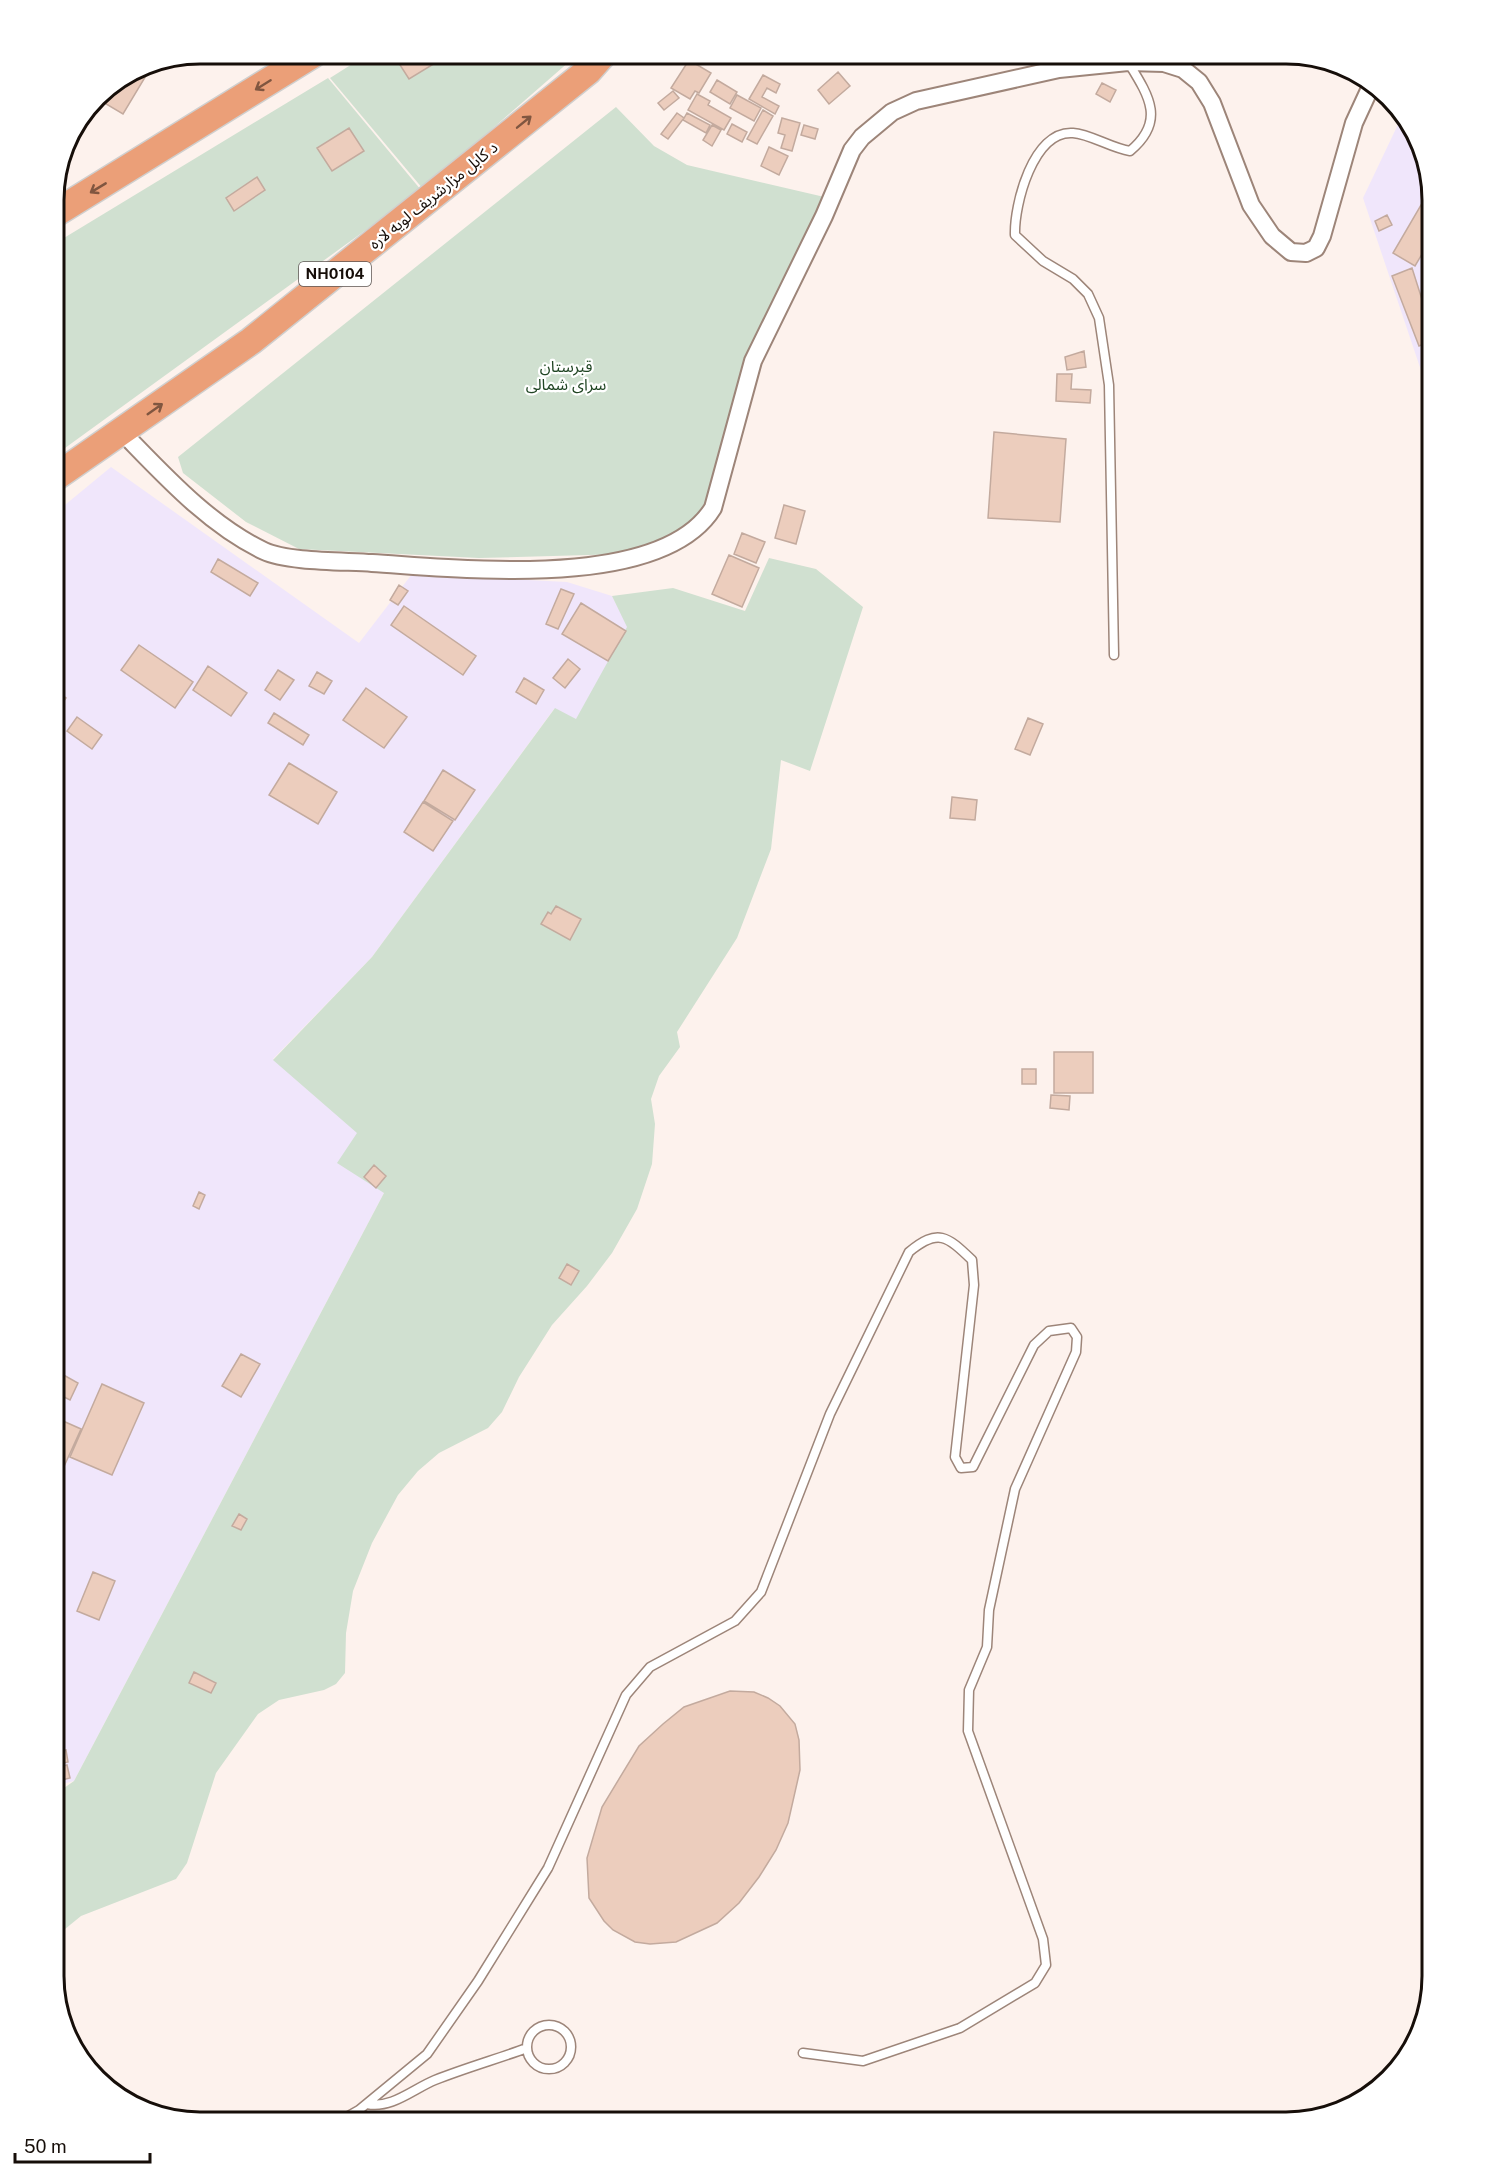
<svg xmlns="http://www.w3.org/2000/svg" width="1486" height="2177" viewBox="0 0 1486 2177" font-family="'Public Sans','Noto Sans Arabic',sans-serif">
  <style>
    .industrial { fill: #f0e6fb }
    .green { fill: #d0e0d0 }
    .building { fill: #eccdbd; stroke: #c3aa9e; stroke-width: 1.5 }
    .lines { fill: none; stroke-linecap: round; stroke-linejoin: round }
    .service-casing { stroke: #9d8579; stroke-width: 11 }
    .minor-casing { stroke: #9d8579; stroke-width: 20 }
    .trunk-casing { stroke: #d0cfce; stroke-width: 30 }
    .service { stroke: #fff; stroke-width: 8 }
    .minor { stroke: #fff; stroke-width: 16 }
    .trunk { stroke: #eb9f78; stroke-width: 27 }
    .oneway { stroke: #805640 }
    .labels { text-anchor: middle; stroke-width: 4.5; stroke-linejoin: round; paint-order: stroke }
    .shield { fill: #fff; stroke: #5c5653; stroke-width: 1.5 }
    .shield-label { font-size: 15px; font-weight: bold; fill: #160e09 }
    .street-label { font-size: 16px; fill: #160e09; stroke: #fff }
    .park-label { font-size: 16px; fill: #204523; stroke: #fff }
    .rim { fill: none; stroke: #160e09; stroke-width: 3 }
  </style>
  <rect width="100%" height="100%" fill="#fdf2ed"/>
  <path class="industrial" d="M1402,116L1413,127L1432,200V403L1363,198Z
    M111,467L359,643L412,574L567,582L612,596L628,627L576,720L554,709L372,957L273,1059L358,1133L384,1193L74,1781L54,1786V514Z"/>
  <path class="green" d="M368,54H578L423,189L330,78Z
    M328,78L421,190L54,456V244Z
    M616,107L654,146L687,165L833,199L748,386L716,505L705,532L661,553L479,558L299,549L246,522L183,473L178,457Z
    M769,558L816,569L863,607L810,771L781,760L771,849L737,938L677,1032L680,1047L659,1076L651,1099L655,1124L652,1164L637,1209L612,1253L587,1286L552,1325L519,1377L502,1412L488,1428L439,1453L418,1471L398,1495L372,1543L353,1591L346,1633L345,1673L336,1684L324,1690L279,1700L258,1714L216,1773L187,1863L176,1879L81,1916L54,1938V1795L74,1781L384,1193L337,1163L357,1133L273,1060L372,957L555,708L576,719L627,627L612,596L673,588L745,611Z"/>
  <path class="building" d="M393,54H450L409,79Z
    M689,60L711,73L699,93L695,91L690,99L671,88Z
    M144,65L150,69L123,114L96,98Z
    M838,72L850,86L829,104L818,90Z
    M763,75L780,84L776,93L767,88L762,97L779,106L775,114L749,99Z
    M717,80L737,92L730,104L710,92Z
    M1102,83L1116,90L1110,102L1096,94Z
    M673,91L679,98L664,110L658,103Z
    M697,94L710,101L708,105L731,118L724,130L688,110Z
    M737,95L761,108L754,121L730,108Z
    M763,110L773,116L757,144L747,139Z
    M677,113L684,118L668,139L661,134Z
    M687,113L710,125L706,133L683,120Z
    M782,118L800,123L792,151L781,148L785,135L778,133Z
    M732,124L747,132L742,142L727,134Z
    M712,125L721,130L712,146L703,140Z
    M804,125L818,129L815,139L801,135Z
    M349,128L364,151L332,171L317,148Z
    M769,147L788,156L779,175L761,166Z
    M257,177L265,190L234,211L226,198Z
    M1421,205L1432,212V237L1415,266L1393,253Z
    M1387,215L1392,225L1379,231L1375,221Z
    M1412,268L1432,331V341L1419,346L1392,276Z
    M1432,347V375L1423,351Z
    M1084,351L1086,367L1067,370L1065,357Z
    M1057,374H1072L1071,389L1091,390L1090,403L1056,401Z
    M994,432L1066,439L1060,522L988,518Z
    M784,505L805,511L796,544L775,538Z
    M742,533L765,542L756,563L734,554Z
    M729,555L759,568L742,607L712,594Z
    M218,559L258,583L250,596L211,572Z
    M399,585L408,591L398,605L390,600Z
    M561,589L574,594L558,629L546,624Z
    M581,603L626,631L608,661L562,634Z
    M404,606L476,656L463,675L391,625Z
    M139,645L193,682L175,708L121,670Z
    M568,659L580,669L565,688L553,678Z
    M208,666L247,693L231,716L193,690Z
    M278,670L294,680L280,700L265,690Z
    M317,672L332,681L324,694L309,686Z
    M524,678L544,690L536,704L516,692Z
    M366,688L407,717L384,748L343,720Z
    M54,689L66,698L54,715Z
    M274,713L309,735L303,745L268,723Z
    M77,717L102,735L92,749L67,731Z
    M1028,718L1043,724L1030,755L1015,749Z
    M289,763L337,792L318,824L269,795Z
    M443,770L475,790L455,820L424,801Z
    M952,797L977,800L975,820L950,818Z
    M423,802L453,821L433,851L404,832Z
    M556,906L581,919L570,940L541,924L548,912L551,914Z
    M1054,1052H1093V1093H1054Z
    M1022,1069H1036V1084H1022Z
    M1051,1095L1070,1096L1069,1110L1050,1108Z
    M374,1165L386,1176L376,1188L364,1177Z
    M199,1192L205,1195L199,1209L193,1206Z
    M567,1264L579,1271L571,1285L559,1278Z
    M241,1354L260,1364L241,1397L222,1386Z
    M60,1373L78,1383L70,1400L54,1392V1384Z
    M102,1384L144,1403L112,1475L70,1457Z
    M54,1417L81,1429L57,1482L54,1480Z
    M239,1514L247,1519L241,1530L232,1526Z
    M93,1572L115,1581L99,1620L77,1611Z
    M194,1672L216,1683L211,1693L189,1683Z
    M730,1691L754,1692L768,1698L780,1706L795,1724L799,1740L800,1770L788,1823L776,1850L759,1877L739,1903L717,1923L676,1942L650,1944L635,1942L613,1930L604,1921L589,1898L587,1858L602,1807L639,1746L663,1724L684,1707Z
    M66,1750L68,1762L56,1765L54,1753Z
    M67,1765L70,1778L54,1782V1776L60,1775L58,1767Z"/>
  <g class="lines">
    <defs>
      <path id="service" d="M1114,655L1109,385L1099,318L1088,294L1073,279L1043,261L1015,235C1014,205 1033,130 1073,133C1090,134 1111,148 1130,151C1166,121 1149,96 1128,62
        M527 2047a22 22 0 1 1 44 0a22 22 0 1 1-44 0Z
        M367,2104C392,2109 413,2089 435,2080C465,2068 497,2059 527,2048
        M336,2123L359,2110L427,2054L478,1981L548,1868L626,1695L650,1667L735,1621L761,1592L830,1414L909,1252C938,1228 947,1236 972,1260L974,1285L955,1457L961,1468L973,1467L1034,1345L1049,1331L1071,1328L1077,1337L1076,1352L1015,1489L989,1610L987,1647L969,1690L968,1731L1043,1939L1046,1965L1035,1983L960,2028L863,2061L803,2053"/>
      <path id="minor" d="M122,432C164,475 209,525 264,551C287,562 345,561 372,563C458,568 661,592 713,508L753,361L824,216L852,150L862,137L892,112L916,101L1059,69L1128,62L1164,63L1183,69L1199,82L1212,103L1251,205L1272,236L1291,252L1306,253L1316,248L1322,236L1354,123L1372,84"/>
      <path id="trunk" d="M54,214L313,54
        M54,478L251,341L588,71L603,54"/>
    </defs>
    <use href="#service" class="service-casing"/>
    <use href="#minor" class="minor-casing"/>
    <use href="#trunk" class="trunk-casing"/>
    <use href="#service" class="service"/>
    <use href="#minor" class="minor"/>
    <use href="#trunk" class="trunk"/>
  </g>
  <defs><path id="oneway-shaft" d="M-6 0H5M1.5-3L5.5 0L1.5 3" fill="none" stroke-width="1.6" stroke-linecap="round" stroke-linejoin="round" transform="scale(1.5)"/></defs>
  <g class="oneway">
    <use href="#oneway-shaft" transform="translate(263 85) rotate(148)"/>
    <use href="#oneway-shaft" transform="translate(524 122) rotate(-39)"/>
    <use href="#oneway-shaft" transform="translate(98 188) rotate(149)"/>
    <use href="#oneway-shaft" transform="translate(155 409) rotate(-35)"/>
  </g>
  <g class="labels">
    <rect class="shield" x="299" y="262" width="72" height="24" rx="4.5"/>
    <g class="shield-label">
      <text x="335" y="279">NH0104</text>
    </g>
    <g class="street-label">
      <text transform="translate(433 195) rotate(-39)" y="6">د کابل مزارشریف لویه لاره</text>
    </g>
    <g class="park-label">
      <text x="566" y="372">قبرستان<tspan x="566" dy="18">سرای شمالی</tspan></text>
    </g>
  </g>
  <path d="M0 0H1486V2177H0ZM200 64H1286A136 136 0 0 1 1422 200V1976A136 136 0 0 1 1286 2112H200A136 136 0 0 1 64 1976V200A136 136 0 0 1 200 64Z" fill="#fff" fill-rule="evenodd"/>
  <path class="rim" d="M200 64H1286A136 136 0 0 1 1422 200V1976A136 136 0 0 1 1286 2112H200A136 136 0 0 1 64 1976V200A136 136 0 0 1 200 64Z"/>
  <path d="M15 2153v9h135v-9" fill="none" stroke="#160e09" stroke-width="3"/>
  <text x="24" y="2153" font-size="18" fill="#160e09" stroke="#ffffff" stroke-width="4.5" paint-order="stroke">50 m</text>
</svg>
